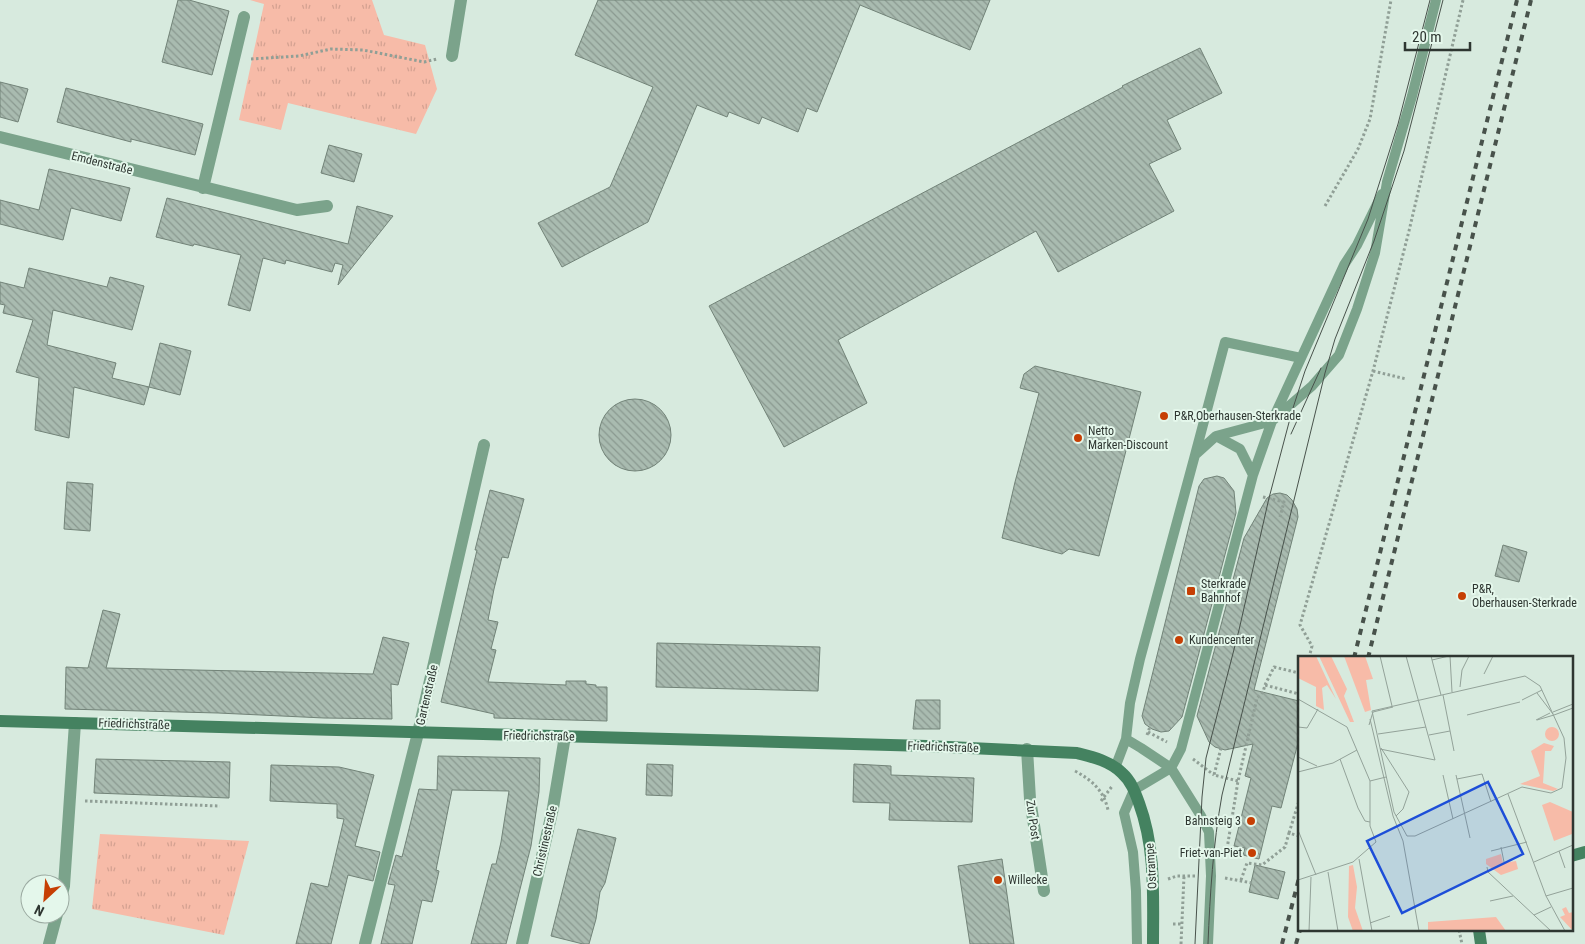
<svg xmlns="http://www.w3.org/2000/svg" width="1585" height="944" viewBox="0 0 1585 944" font-family="'Roboto Condensed',sans-serif">
  <style>
    .park { fill: url(#park-tufts) }
    .building { fill: url(#building-back-hatch); stroke: #728378 }
    .lines { fill: none; stroke-linecap: round; stroke-linejoin: round }
    .path { stroke: #909f96; stroke-width: 3; stroke-dasharray: 2.5 2.5; stroke-linecap: butt }
    .service { stroke: #7ba38b; stroke-width: 10 }
    .minor { stroke: #7ba38b; stroke-width: 12 }
    .secondary { stroke: #448260; stroke-width: 12 }
    .tram { stroke: #48524b; stroke-width: 1 }
    .rail { stroke: #48524b; stroke-width: 4; stroke-dasharray: 6 6; stroke-linecap: butt }
    .poi-dot { fill: #c63f04; stroke: #e4f7eb; stroke-width: 2 }
    .labels { text-anchor: middle; stroke-width: 4; stroke-linejoin: round; paint-order: stroke }
    .street-label { font-size: 12px; fill: #2e3631; stroke: #e4f7eb }
    .poi-label { font-size: 12px; fill: #2e3631; stroke: #e4f7eb; text-anchor: start }
    .inset-road { fill: none; stroke: #93a299; stroke-width: 1 }
    .view { fill: #1d4ed8; fill-opacity: 0.15; stroke: #1d4ed8; stroke-width: 2.5 }
    .inset-edge { fill: none; stroke: #2e3631; stroke-width: 2.5 }
  </style>
  <defs>
    <pattern id="park-tufts" width="24" height="20" patternUnits="userSpaceOnUse" patternTransform="scale(1.25)"><rect width="24" height="20" fill="#f7bba8"/><path d="M3 7l-1-3M5 7V3M7 7l1-3M15 17l-1-3M17 17v-4M19 17l1-3" fill="none" stroke="#d4a191"/></pattern>
    <pattern id="building-back-hatch" width="6" height="6" patternUnits="userSpaceOnUse" patternTransform="scale(1.25)"><rect width="6" height="6" fill="#a9bbb0"/><path d="M-1 5l2 2M0 0l6 6M5-1l2 2" fill="none" stroke="#8a9990"/></pattern>
  </defs>
  <rect width="100%" height="100%" fill="#d7eade"/>
  <path class="park" d="M250,0H372L384,35L425,45L437,89L416,134L288,103L281,130L239,120L264,4Z
    M100,834L249,841L224,935L92,909Z"/>
  <path class="building" d="M178,0H189L229,11L212,75L162,62Z
    M598,0H990L970,50L860,5L817,112L807,108L798,132L762,117L759,124L729,112L727,117L697,105L648,222L562,267L538,223L610,187L653,87L575,55Z
    M1200,48L1222,93L1167,120L1181,149L1149,164L1174,211L1058,272L1036,231L838,340L867,403L784,447L709,306L1123,87L1122,86Z
    M0,82L28,89L18,122L0,117Z
    M66,88L203,124L195,155L131,139V142L57,122Z
    M329,145L362,154L354,182L321,173Z
    M49,169L130,188L121,221L71,208L63,240L0,224V200L39,210Z
    M167,198L348,244L357,206L393,216L338,285L343,265L335,263L332,272L286,260L285,264L263,258L250,311L228,305L241,255L194,244L193,246L156,237Z
    M29,268L107,287L110,277L144,286L132,330L53,310L47,345L116,363L112,378L149,387L144,405L74,387L69,438L35,430L39,378L16,372L33,320L3,313L5,305L0,304V282L24,288Z
    M160,343L191,351L180,395L149,387Z
    M1035,366L1141,392L1099,556L1069,549L1062,554L1002,538L1015,482L1039,393L1020,388L1024,374Z
    M599 435a36 36 0 1 1 72 0a36 36 0 1 1-72 0Z
    M1217,476L1224,478L1234,491L1236,513L1182,717L1169,731L1161,732L1152,729L1145,724L1142,716L1199,486L1204,479Z
    M67,482L93,484L90,531L64,529Z
    M490,490L524,499L508,558L502,557L494,589L488,620L498,622L491,649L496,650L488,682L566,685V681H586V684L596,685V687H607V721L494,718V714L441,702L477,550H475Z
    M1280,493L1287,495L1292,500L1297,509L1298,517L1254,690L1299,701V739L1281,808L1272,806L1259,859L1243,855L1245,848L1234,846L1251,778L1245,776L1253,744L1225,750L1215,747L1209,742L1197,716L1244,538L1267,498L1273,494Z
    M1503,545L1527,552L1519,582L1495,576Z
    M103,610L120,614L106,668L373,674L383,637L409,643L398,685L391,684L392,719L324,718L218,713L65,709L66,667L88,668Z
    M657,643L820,647L818,691L656,687Z
    M916,700H940V729H913Z
    M438,756L540,758L539,792L531,846L506,944H471L492,864H496L501,842L509,791L452,790L436,870L439,871L432,902L422,900L412,944H381L395,885L388,884L396,855L402,857L419,789L437,790Z
    M96,759L230,762L229,798L94,793Z
    M647,764L673,765L672,796L646,795Z
    M854,764L891,766V775L974,778L972,822L889,820L890,803L853,802Z
    M271,765L339,767L374,775L355,846L380,852L373,881L348,875L331,944H296L311,883L328,887L344,819L337,818V804L270,801Z
    M578,829L616,838L605,883L600,892L596,919L589,944H583L551,936Z
    M1002,859L1014,944H970L958,866Z
    M1255,865L1285,872L1278,899L1249,892Z"/>
  <g class="lines">
    <path class="path" d="M251,59L299,56L331,49L363,50L424,62L437,59
      M1325,206L1358,149L1370,119L1391,0
      M1373,371L1406,379
      M1263,497L1284,502L1280,517
      M1309,658L1312,646L1300,625L1373,371L1409,231L1463,0
      M1265,685L1274,667L1299,673
      M1148,732L1167,742
      M1147,735L1152,721
      M1221,748L1214,775L1238,781
      M1193,759L1214,775
      M1075,771C1092,780 1104,791 1108,810
      M85,801L220,806
      M1101,801L1113,785
      M1289,833L1299,801
      M1227,849L1238,781L1257,698L1263,692L1265,685L1299,694
      M1225,878L1252,883
      M1168,879L1177,876H1197
      M1241,880L1247,863L1262,865L1285,847L1289,833L1299,836
      M1173,924H1182
      M1459,930L1462,944
      M1181,944L1184,876"/>
    <path class="service" d="M1216,436L1240,449L1253,475
      M1195,455L1225,342L1301,358
      M1126,739L1141,748L1171,768L1201,816L1209,832L1211,876L1208,944
      M1115,768L1126,739L1130,703L1140,659L1195,455L1216,436L1272,421L1312,386L1339,355L1357,309L1375,253L1387,182L1412,96L1436,0
      M1137,944L1136,891L1133,852L1124,813L1134,790L1171,768L1181,749L1253,475L1272,421L1344,265L1357,245L1382,194"/>
    <path class="minor" d="M452,56L461,0
      M0,137L297,210L327,206
      M203,188L244,17
      M1027,749L1030,799L1044,891
      M60,901L64,886L75,723
      M49,944L57,914
      M365,944L418,733L484,445
      M522,944L553,808L565,736"/>
    <path class="secondary" d="M0,721L927,746L1077,753C1093,757 1110,761 1122,773C1131,781 1135,792 1139,803C1156,849 1153,896 1153,944
      M1571,856L1585,852
      M1479,930L1481,944"/>
    <path class="tram" d="M1291,434L1321,368
      M1195,944L1202,797L1206,758L1239,630L1269,498L1292,411L1305,371L1368,219L1398,124L1430,0
      M1208,944C1210,894 1213,845 1222,795L1325,373L1335,339L1374,241L1404,151L1443,0"/>
    <path class="rail" d="M1354,658L1517,0
      M1368,658L1531,0
      M1282,944L1299,878
      M1296,944L1300,930"/>
  </g>
  <g class="poi-dot">
    <circle cx="1164" cy="416" r="5"/>
    <circle cx="1078" cy="438" r="5"/>
    <rect x="1186" y="586" width="10" height="10" rx="2.5"/>
    <circle cx="1462" cy="596" r="5"/>
    <circle cx="1179" cy="640" r="5"/>
    <circle cx="1251" cy="821" r="5"/>
    <circle cx="1252" cy="853" r="5"/>
    <circle cx="998" cy="880" r="5"/>
  </g>
  <g class="labels">
    <g class="street-label">
      <text transform="translate(102 163) rotate(14)" y="4">Emdenstraße</text>
      <text transform="translate(427 695) rotate(-77)" y="4">Gartenstraße</text>
      <text transform="translate(134 724) rotate(2)" y="4">Friedrichstraße</text>
      <text transform="translate(539 736) rotate(1)" y="4">Friedrichstraße</text>
      <text transform="translate(943 747) rotate(2)" y="4">Friedrichstraße</text>
      <text transform="translate(1033 820) rotate(82)" y="4">Zur Post</text>
      <text transform="translate(545 841) rotate(-77)" y="4">Christinestraße</text>
      <text transform="translate(1151 866) rotate(-94)" y="4">Ostrampe</text>
    </g>
    <g class="poi-label">
      <text x="1174" y="420">P&amp;R,Oberhausen-Sterkrade</text>
      <text x="1088" y="435">Netto<tspan x="1088" dy="14">Marken-Discount</tspan></text>
      <text x="1201" y="588">Sterkrade<tspan x="1201" dy="14">Bahnhof</tspan></text>
      <text x="1472" y="593">P&amp;R,<tspan x="1472" dy="14">Oberhausen-Sterkrade</tspan></text>
      <text x="1189" y="644">Kundencenter</text>
      <text x="1241" y="825" text-anchor="end">Bahnsteig 3</text>
      <text x="1242" y="857" text-anchor="end">Friet-van-Piet</text>
      <text x="1008" y="884">Willecke</text>
    </g>
  </g>
  <g transform="translate(1298 656)">
    <rect width="275" height="275" fill="#d7eade"/>
    <path d="M247 78a7 7 0 1 1 14 0a7 7 0 1 1-14 0ZM198,261L208,275H130V266Z" fill="#f7bba8"/>
    <path d="M21,0H33L49,33L46,40L56,66H52ZM55,209L59,231L57,252L65,275H55L50,261L51,210Z" fill="#f7bba8"/>
    <path d="M252,146L275,156L274,178L256,185L244,149Z" fill="#f7bba8"/>
    <path d="M0,0H18L38,43L29,29L24,32L26,54L18,50V31L0,22ZM46,0H67L75,23L68,24L73,54L67,56ZM246,87L256,90L253,95H247L245,127L260,133L255,135L222,128L242,120L233,95ZM203,198L205,207L218,205L220,213L203,219L188,208V203Z" fill="#f7bba8"/>
    <path d="M268,251L271,257L275,256V275L262,261L267,259L264,253Z" fill="#f7bba8"/>
    <path class="inset-road" d="M82,0L94,50M133,0L143,39M152,0L154,36M134,4L151,0M186,18L195,0M227,20L242,30L266,82L268,102L264,132L253,137L224,131L117,180H109L96,156L74,55ZM162,31L164,14L171,0M239,37L255,58M145,39L156,95M0,43L49,71L72,125M224,44L244,34M255,56L275,48M169,59L222,46M256,59L275,52M72,63L95,160L105,185L121,275M238,64L252,57M239,64L256,59M71,69L75,56L95,51M0,71L9,72L20,53M80,78L128,71M131,79L152,75M83,92L111,136L105,153L98,160M82,93L137,104L108,0M0,101L19,110M42,103L60,152L67,165L72,166M0,116L35,107L59,94M145,119L155,163M158,119L172,182M159,123L184,118L193,146M210,138L248,240L267,275M0,174L18,219M203,191L206,206M193,195L229,186M261,195L267,212M61,203L74,275M236,206L275,189M189,211L190,216L253,275M30,216L40,275M0,224L55,206L78,186L72,170V125L88,121M248,240L275,232M192,245L215,240M236,259L253,251M72,267L92,260M11,275L13,221"/>
    <path class="view" d="M190,126L225,198L104,257L69,185Z"/>
    <rect width="275" height="275" class="inset-edge"/>
  </g>
  <g transform="translate(45 899) rotate(206)"><circle r="24" fill="#e4f7eb" stroke="#9baaa1"/>
  <path d="M0-4L9 19L0 12L-9 19Z" fill="#c63f04"/>
  <text y="-8" font-size="14" font-weight="bold" text-anchor="middle" fill="#2e3631">N</text>
  </g>
  <path d="M1405 42v8h65v-8" fill="none" stroke="#2e3631" stroke-width="2.5"/>
  <text x="1412" y="42" font-size="15" fill="#2e3631" stroke="#e4f7eb" stroke-width="4" paint-order="stroke">20 m</text>
</svg>
